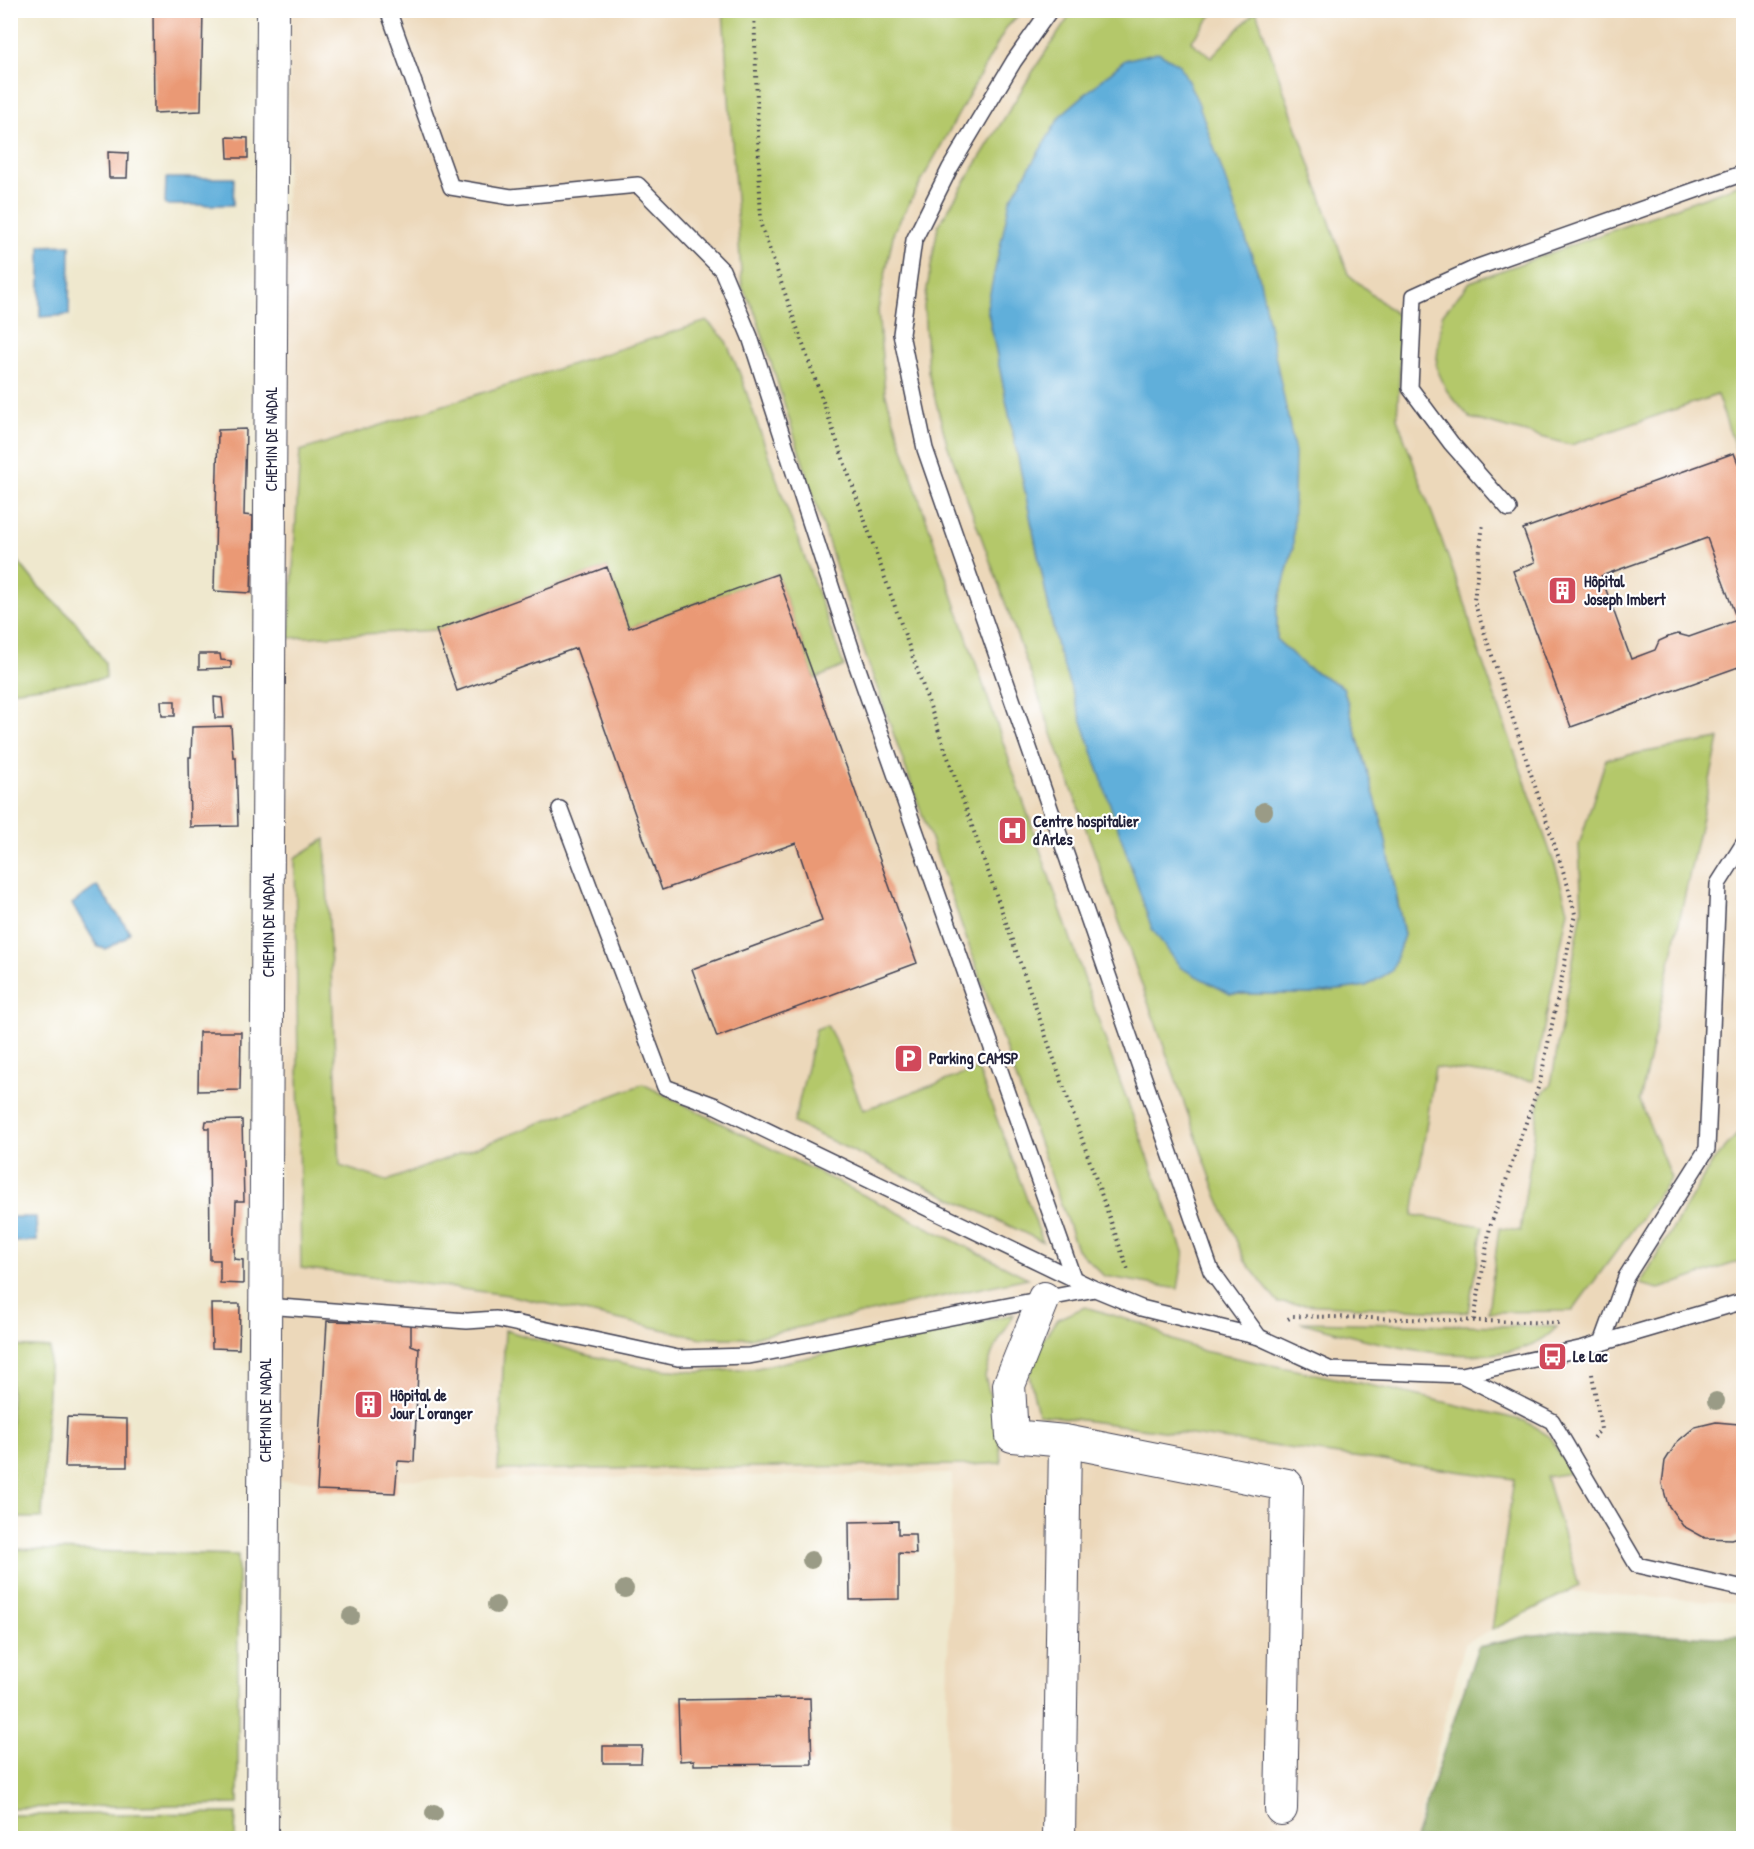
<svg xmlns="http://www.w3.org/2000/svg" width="1754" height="1849" viewBox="0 0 1754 1849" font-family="'Patrick Hand',sans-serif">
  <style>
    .built { fill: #ecd8ba }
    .green { fill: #b4c86b; stroke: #6b7553; stroke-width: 1.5; fill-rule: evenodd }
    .forest { fill: #8fac5f; stroke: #58674d; stroke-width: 1.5 }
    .water { fill: #60afda; stroke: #41688a; stroke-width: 1.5 }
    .building { fill: #ea9975; fill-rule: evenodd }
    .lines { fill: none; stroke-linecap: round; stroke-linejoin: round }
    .lane-casing { stroke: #414051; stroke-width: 18 }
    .street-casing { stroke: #414051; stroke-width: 34 }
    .path { stroke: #414051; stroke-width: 4; stroke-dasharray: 1.5 4.5; stroke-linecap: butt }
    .lane { stroke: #fff; stroke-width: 15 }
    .street { stroke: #fff; stroke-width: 32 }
    .tree { fill: #9a9b86 }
    .labels { text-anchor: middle; stroke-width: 4.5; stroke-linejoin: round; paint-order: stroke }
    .street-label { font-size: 16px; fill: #22223b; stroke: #fff }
    .poi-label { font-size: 16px; font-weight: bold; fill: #22223b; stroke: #fff; text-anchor: start }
  </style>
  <rect width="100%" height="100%" fill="#fff"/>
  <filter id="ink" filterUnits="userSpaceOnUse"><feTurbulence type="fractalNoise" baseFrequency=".0167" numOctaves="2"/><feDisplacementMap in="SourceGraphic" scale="12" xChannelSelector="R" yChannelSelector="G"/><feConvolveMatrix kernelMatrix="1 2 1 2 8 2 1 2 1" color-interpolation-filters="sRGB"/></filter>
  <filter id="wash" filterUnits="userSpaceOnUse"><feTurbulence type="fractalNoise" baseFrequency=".008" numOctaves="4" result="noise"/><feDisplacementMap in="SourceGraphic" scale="24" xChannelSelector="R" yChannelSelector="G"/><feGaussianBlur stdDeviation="1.35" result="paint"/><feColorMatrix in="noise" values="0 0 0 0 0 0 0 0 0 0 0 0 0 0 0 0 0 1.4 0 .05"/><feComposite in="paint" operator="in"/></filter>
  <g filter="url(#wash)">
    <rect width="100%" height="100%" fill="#efe8ce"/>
    <path class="built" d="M291,11H1743V1603L1570,1592L1465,1643L1414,1838H944L952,1474L279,1481L280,408Z"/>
    <path class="green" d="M723,11H1023L1006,28L894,231L878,310L885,392L920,501L1114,1065L1184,1254L1178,1289L1104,1276L1077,1249L854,623L755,312L742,287Z
      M1073,11H1215L1191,42L1211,57L1256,11L1348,274L1403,320L1397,418L1467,609L1473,635L1557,871L1568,910L1533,1081L1435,1067L1413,1215L1483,1226L1468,1312L1278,1303L1245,1261L1217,1195L997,580L947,444L928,372L924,306L938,226L1037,65ZM987,307L1293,548L1277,608V640L1306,667L1343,687L1383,826L1404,934L1391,971L1366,986L1310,994H1230L1058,652Z
      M1743,183V461L1735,447L1717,395L1571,445L1470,418L1447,391L1436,367L1442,315L1470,282Z
      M707,321L725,339L740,374L784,500L844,666L815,679L777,574L629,628L607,567L436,630L289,638L300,451Z
      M10,551L38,586L75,621L105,662L106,678L11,691Z
      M1719,739L1640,1101L1671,1178L1572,1311L1488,1312L1499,1228L1520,1231L1540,1097L1551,1084L1582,910L1579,845L1606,759Z
      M325,839L340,1166L387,1181L643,1084L1028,1278L750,1338H702L508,1295L301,1268L295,858Z
      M827,1025L838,1046L863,1110L978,1069L1043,1242L794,1123L816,1029Z
      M1743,1128V1260L1659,1289L1640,1284L1713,1161Z
      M1085,1307L1149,1326L1167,1338L1203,1351L1393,1390L1525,1421L1549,1436L1571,1473L1546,1477L1579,1586L1492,1630L1514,1479L1038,1414L1029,1374L1038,1347L1057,1319Z
      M1014,1314L992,1353L985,1376L999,1433L1001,1463L969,1465L498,1470L505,1330L587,1355L646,1368L697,1372L752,1369Z
      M1300,1322L1557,1327C1552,1332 1546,1338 1539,1341C1476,1374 1366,1340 1300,1322Z
      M11,1346L50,1348L42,1518H11Z
      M11,1549L238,1555V1804L11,1808Z
      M236,1813L235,1838H11V1815Z"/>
    <path class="forest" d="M1570,1631L1716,1637L1743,1636V1838H1415L1478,1647L1529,1636Z"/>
    <path class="water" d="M1158,52L1180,65L1198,102L1259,276L1295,452L1293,548L1277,608V640L1306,667L1343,687L1383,826L1404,935L1392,971L1366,986L1310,994H1230L1181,968L1152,929L1057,647L987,307L1010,200L1061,115L1125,60Z
      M166,178H234L233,205H165Z
      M70,245L69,315L40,317V246Z
      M97,886L130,932L125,938L106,949L98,947L72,904Z
      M11,1217H36L37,1241L11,1242Z"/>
    <g id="blocks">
      <path class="building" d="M153,10H203L201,111L154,113Z
        M227,137L248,138V158H228Z
        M108,152L128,153L127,178H109Z
        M246,429L244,515L253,516L251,593L214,591L218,430Z
        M1734,453L1741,471L1744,470V665L1571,727L1513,571L1535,562L1523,529ZM1707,538L1737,620L1689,637L1678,634L1668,637L1659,641L1655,650L1631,659L1601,576Z
        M607,567L629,628L777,574L917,963L717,1037L692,969L822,921L796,843L662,890L576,648L457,691L436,630Z
        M199,654H220L221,660L231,661V668L199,669Z
        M214,697L222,698L224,718H215Z
        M161,701H175V716H162Z
        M231,726L233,757H236L238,826L190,827L189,757H191L192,727Z
        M199,1032H241L240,1090L198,1091Z
        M242,1120L244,1201H236L234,1259L243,1260V1284L220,1283V1260H210L209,1128H205L206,1121Z
        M211,1304H240L239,1349L212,1348Z
        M327,1321L411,1323V1345L419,1348L414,1462L398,1461L395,1493L317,1490Z
        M67,1417L127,1419V1467H65Z
        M1716,1422L1739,1424L1744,1426V1535L1731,1539L1705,1538L1683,1526L1668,1505L1662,1484L1665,1461L1677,1442L1695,1427Z
        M898,1521V1534H915L916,1554L899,1553V1599L850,1600L849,1522Z
        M810,1698L812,1764L694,1765V1760L680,1761L678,1700Z
        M603,1746H642L641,1763H603Z"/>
    </g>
  </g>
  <g filter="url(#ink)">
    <use href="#blocks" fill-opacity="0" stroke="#414051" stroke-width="1.5"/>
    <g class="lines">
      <defs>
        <path id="lane" d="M388,10L451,187L511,197L638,185L722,270L750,337L856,663L1074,1280
          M1050,10L1014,61L950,168L914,240L901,334L925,449L1211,1271L1259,1337L1331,1370L1462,1375L1584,1348L1744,1301
          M1509,509L1451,443L1410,388L1414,296L1478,267L1744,173
          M560,809L665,1087L716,1106L1095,1289L1141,1308L1259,1337
          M266,1306L467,1321L496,1319L678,1358L749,1356L1095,1289
          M1602,1343L1626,1277L1707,1149L1718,884L1744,843
          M1462,1375L1552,1421L1637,1565L1744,1589"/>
        <path id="street" d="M1044,1298L1009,1385L1012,1436L1065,1441L1059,1837L1061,1838
          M1065,1441L1287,1485L1281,1809
          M262,1838L273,10"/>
      </defs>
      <use href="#lane" class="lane-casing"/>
      <use href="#street" class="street-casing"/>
      <path class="path" d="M754,10L761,225L1129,1273
        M1288,1319L1293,1316L1561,1323
        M1474,1320L1490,1227L1540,1082L1575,914L1568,886L1474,601L1483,523
        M1592,1374L1601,1429L1593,1438"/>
      <use href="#lane" class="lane"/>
      <use href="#street" class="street"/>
    </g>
    <g class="tree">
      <circle cx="1264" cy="811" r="9"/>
      <circle cx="1716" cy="1401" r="9"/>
      <circle cx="811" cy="1560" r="9"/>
      <circle cx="625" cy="1589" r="9"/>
      <circle cx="496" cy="1605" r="9"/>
      <circle cx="351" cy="1616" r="9"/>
      <circle cx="434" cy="1813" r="9"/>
    </g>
  </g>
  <defs>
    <symbol id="building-square" viewBox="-11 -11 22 22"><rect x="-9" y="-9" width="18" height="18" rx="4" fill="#d1495b" stroke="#fff"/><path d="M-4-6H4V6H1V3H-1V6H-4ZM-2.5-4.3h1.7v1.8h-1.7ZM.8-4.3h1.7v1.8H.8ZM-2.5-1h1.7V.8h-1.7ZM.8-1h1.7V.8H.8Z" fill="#fff"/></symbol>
    <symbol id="hospital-square" viewBox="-11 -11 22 22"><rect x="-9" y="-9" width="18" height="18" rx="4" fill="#d1495b" stroke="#fff"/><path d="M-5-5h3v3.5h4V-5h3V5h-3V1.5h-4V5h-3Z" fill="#fff"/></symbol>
    <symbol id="parking-square" viewBox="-11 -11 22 22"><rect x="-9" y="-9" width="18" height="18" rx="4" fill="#d1495b" stroke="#fff"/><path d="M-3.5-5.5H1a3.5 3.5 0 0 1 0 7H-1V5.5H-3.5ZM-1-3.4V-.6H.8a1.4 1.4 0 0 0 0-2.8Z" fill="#fff"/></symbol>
    <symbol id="bus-square" viewBox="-11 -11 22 22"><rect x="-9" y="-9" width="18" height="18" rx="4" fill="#d1495b" stroke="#fff"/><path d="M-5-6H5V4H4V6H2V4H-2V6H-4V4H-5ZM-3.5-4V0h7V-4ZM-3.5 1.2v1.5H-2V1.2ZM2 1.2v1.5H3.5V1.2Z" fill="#fff"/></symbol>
  </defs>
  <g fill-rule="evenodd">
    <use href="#building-square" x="1546" y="574" width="33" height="33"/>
    <use href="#hospital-square" x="996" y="814" width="33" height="33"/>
    <use href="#parking-square" x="892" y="1042" width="33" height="33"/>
    <use href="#bus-square" x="1536" y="1340" width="33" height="33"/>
    <use href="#building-square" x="352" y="1388" width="33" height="33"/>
  </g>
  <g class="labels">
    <g class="street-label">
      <text transform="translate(271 439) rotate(-90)" y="6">CHEMIN DE NADAL</text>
      <text transform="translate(268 925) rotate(-90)" y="6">CHEMIN DE NADAL</text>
      <text transform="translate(265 1410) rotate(-90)" y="6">CHEMIN DE NADAL</text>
    </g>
    <g class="poi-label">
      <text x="1584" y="587">Hôpital<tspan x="1584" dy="18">Joseph Imbert</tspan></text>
      <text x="1033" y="827">Centre hospitalier<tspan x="1033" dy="18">d'Arles</tspan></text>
      <text x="929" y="1064">Parking CAMSP</text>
      <text x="1573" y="1362">Le Lac</text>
      <text x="390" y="1401">Hôpital de<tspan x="390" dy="18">Jour L'oranger</tspan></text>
    </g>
  </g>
  <rect width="1754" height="1849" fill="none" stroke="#fff" stroke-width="36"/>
</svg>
